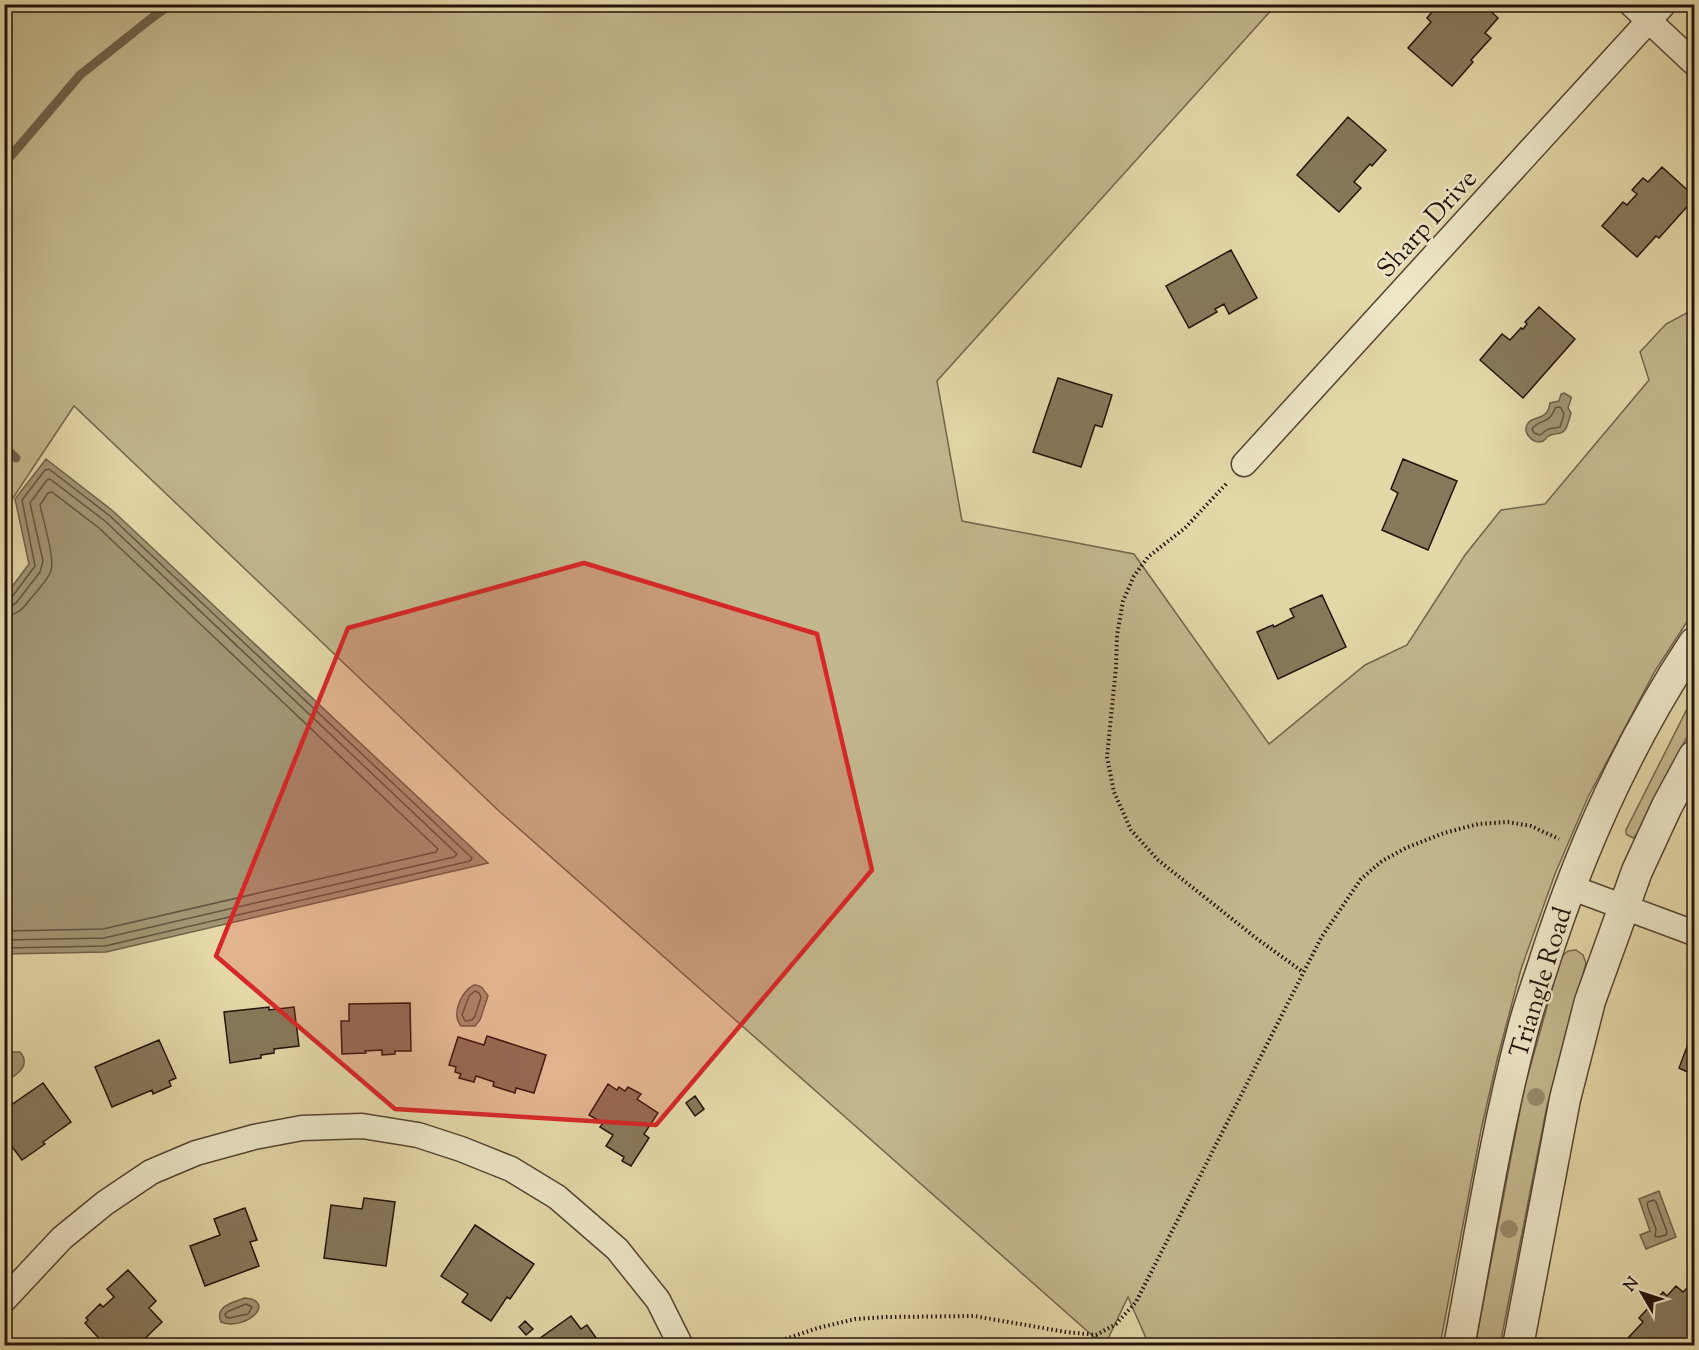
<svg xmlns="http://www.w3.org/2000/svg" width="1699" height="1350" viewBox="0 0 1699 1350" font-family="'Sorts Mill Goudy',serif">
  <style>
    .green { fill: #c3b78e; stroke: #73654c; stroke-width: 1.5 }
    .water { fill: #a29573; stroke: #6f6149; stroke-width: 1.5 }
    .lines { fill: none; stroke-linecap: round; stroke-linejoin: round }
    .shore { stroke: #62543e; stroke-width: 1.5 }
    .stream { stroke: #6f6149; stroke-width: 9 }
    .building { fill: #87795c; stroke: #231309; stroke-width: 1.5 }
    .minor-casing { stroke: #534431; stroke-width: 27 }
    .tertiary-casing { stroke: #534431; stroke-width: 33 }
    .path { stroke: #231309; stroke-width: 4; stroke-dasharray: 1.5 3; stroke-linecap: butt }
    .minor { stroke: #ede6c7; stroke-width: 24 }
    .tertiary { stroke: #ede6c7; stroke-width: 30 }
    .tree { fill: #998b6b }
    .marked { fill: #d62828; fill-opacity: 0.2; stroke: #d62828; stroke-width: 4.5; stroke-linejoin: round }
    .labels { text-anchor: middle; stroke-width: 5; stroke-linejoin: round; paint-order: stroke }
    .street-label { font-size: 26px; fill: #231309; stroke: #ede6c7 }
  </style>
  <rect width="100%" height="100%" fill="#e4d8a9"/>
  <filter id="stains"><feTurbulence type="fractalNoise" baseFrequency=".00333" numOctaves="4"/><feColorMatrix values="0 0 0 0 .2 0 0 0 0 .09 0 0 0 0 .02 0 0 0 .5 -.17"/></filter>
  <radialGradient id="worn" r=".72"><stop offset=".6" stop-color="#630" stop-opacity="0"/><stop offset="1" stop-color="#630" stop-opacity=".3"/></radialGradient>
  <path class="green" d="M5,4L1276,5L937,381L962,521L1134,554L1269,744L1365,665L1407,645L1465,555L1501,510L1545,504L1649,380L1640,352L1666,324L1694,309V611L1655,671L1588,797L1555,874L1521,969L1497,1060L1481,1130L1440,1345H1149L1128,1297L1105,1345H1103L500,812L74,406L5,510Z
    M1694,699V723L1637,834L1633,838L1626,834V830L1686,711Z
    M1576,950L1583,955L1586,963L1547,1106L1500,1345L1475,1346L1524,1089L1561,957L1568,951Z"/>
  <path class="water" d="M1564,393L1571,397V399L1568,408L1571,413C1569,419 1568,427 1564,431C1560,435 1555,433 1551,435C1543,438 1550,437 1543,441C1533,445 1523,433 1527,425C1531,416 1542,420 1547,412C1549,410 1549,406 1550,403L1559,401L1561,394Z
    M46,459L113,511L488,863L106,952L5,954V596L29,564L15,499Z
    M474,985C481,984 484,990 488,996L480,1020L475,1026H461C451,1014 461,992 474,985Z
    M12,1052H20C32,1066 16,1075 5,1082V1057Z
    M1659,1191L1676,1237L1646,1249L1640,1235L1650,1231L1639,1199Z
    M245,1298C278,1301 245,1332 221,1322C214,1306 234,1302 245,1298Z"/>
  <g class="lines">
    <path class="shore" d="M1559,407L1561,408L1564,414L1560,427L1548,429L1540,435L1534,433L1532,429C1539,418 1549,426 1555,408Z
      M4,599L12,597L35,566L22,500L45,470L49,469L110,516L472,858L470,861L105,946L4,948
      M4,607L11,606L16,603L40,572L43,561L30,503L47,480L50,479L105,521L457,854L454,857L104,938L4,940
      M4,616C18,615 24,608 31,598C38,590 47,581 51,571C55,558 43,520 40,505L48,493L52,492L99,528L438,849L436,852L103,929L4,931
      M475,991L479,993L481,997L475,1016L472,1020L465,1021L462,1015L469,996Z
      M1654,1200L1656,1202L1667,1232L1666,1235L1659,1237L1655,1236L1656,1229L1647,1205L1648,1202Z
      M246,1304L252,1307L248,1314L229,1318L226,1317L225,1314L229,1311Z"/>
    <path class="stream" d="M4,164L80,75L153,17L171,4
      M4,447L16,458"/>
  </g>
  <path class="building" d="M1439,4H1483L1498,18L1485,33L1491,38L1471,60L1473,62L1452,86L1408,48L1431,22L1427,18Z
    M1348,117L1386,150L1372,166L1370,164L1354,182L1361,188L1339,212L1297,175Z
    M1662,167L1694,196V199L1659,238L1656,236L1637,257L1602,226L1623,202L1627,205L1637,194L1632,190L1643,178L1648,182Z
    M1231,250L1257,298L1229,314L1224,304L1215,309L1217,312L1189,328L1166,286Z
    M1539,307L1575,339L1523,398L1480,360L1502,334L1510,340L1521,328L1523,329L1527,324L1525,322Z
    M1058,378L1112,395L1102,427L1095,425L1081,467L1033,452Z
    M1403,459L1457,481L1428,550L1382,530L1398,493L1391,489Z
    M1322,595L1346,647L1278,679L1257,632L1273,625L1274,627L1294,617L1290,609Z
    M410,1003L411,1051H395V1054L382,1055V1050L365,1051L366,1053L342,1054L341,1021H349V1004Z
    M269,1007V1010L294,1007L299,1046L274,1049V1053L261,1055V1058L230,1063L224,1012Z
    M1694,1028V1075L1679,1068Z
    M487,1036L546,1055L534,1093L516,1088L515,1093L493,1086L494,1082L476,1076L474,1082L459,1078L461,1074L455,1072L456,1067L449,1065L458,1037L484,1045Z
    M159,1040L176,1078L169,1081L171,1086L153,1094L152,1090L112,1107L95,1067Z
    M43,1083L71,1122L43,1142L45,1144L22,1160L4,1136V1110Z
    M608,1084L617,1090L619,1087L625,1091L628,1087L641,1094L637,1099L658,1113L644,1134L649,1138L631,1166L622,1161L624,1157L606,1146L613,1135L600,1127L603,1123L589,1115Z
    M695,1096L704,1109L695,1116L686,1103Z
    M364,1198L395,1202L386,1266L324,1258L331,1205L362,1209Z
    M245,1208L257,1240L250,1242L259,1266L205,1286L190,1246L220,1235L214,1219Z
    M475,1225L534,1264L510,1299L507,1297L491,1321L462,1302L468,1294L441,1276Z
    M128,1270L156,1301L149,1308L162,1322L137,1346H106L85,1323L88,1320L86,1318L100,1304L103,1307L114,1297L107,1289Z
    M1676,1286L1683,1292L1689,1286L1694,1291V1341L1691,1346H1636L1628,1338L1643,1322L1639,1318L1663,1292L1667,1296Z
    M571,1316L581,1329L587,1325L599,1342L601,1339L605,1346H529Z
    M525,1321L533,1329L526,1335L519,1327Z"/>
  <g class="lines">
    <defs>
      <path id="minor" d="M1631,4L1694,63
        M1244,464L1664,4
        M1570,887L1694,933
        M4,1300L62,1238L105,1203L151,1172L196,1153L254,1137L302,1128L362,1126L418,1135L461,1149L511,1169L557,1197L617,1249L658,1300L681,1346"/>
      <path id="tertiary" d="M1459,1346C1479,1241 1495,1136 1522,1033C1527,1013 1534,992 1541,972C1577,857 1627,744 1694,643
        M1518,1346L1565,1099L1590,1001L1637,871L1667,806L1694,756"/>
    </defs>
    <use href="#minor" class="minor-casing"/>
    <use href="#tertiary" class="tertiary-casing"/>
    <path class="path" d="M1226,484L1185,528L1148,557L1134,576L1123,601L1117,635L1116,667L1107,757L1114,792L1131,830L1158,860L1256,938L1303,972
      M764,1346L818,1328L855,1319L887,1317L974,1316L1066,1332L1096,1335L1116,1324L1136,1302L1321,938L1361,879L1382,861L1406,848L1444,833L1478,824L1508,822L1531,826L1559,839"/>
    <use href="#minor" class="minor"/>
    <use href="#tertiary" class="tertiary"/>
  </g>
  <g class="tree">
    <circle cx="1536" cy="1097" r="9"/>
    <circle cx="1509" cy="1229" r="9"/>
  </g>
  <path class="marked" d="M584,563L817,634L872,870L656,1125L395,1109L216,956L348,628Z"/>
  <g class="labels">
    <g class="street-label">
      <text transform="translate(1426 223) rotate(-48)" y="9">Sharp Drive</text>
      <text transform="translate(1540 982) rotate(-73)" y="9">Triangle Road</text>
    </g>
  </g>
  <rect width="1699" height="1350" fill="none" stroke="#e4d8a9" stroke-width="24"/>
  <rect x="6" y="6" width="1687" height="1338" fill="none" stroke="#231309" stroke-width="3"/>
  <rect x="12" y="12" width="1675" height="1326" fill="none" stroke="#231309" stroke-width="1.5"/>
  <g transform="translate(1642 1293) rotate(309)" stroke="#ede6c7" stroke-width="4.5" paint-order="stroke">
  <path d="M0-4.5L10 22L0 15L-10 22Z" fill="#231309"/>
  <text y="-9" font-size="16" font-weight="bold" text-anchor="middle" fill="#231309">N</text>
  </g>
  <rect width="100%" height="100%" filter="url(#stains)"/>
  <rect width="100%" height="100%" fill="url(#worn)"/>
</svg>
